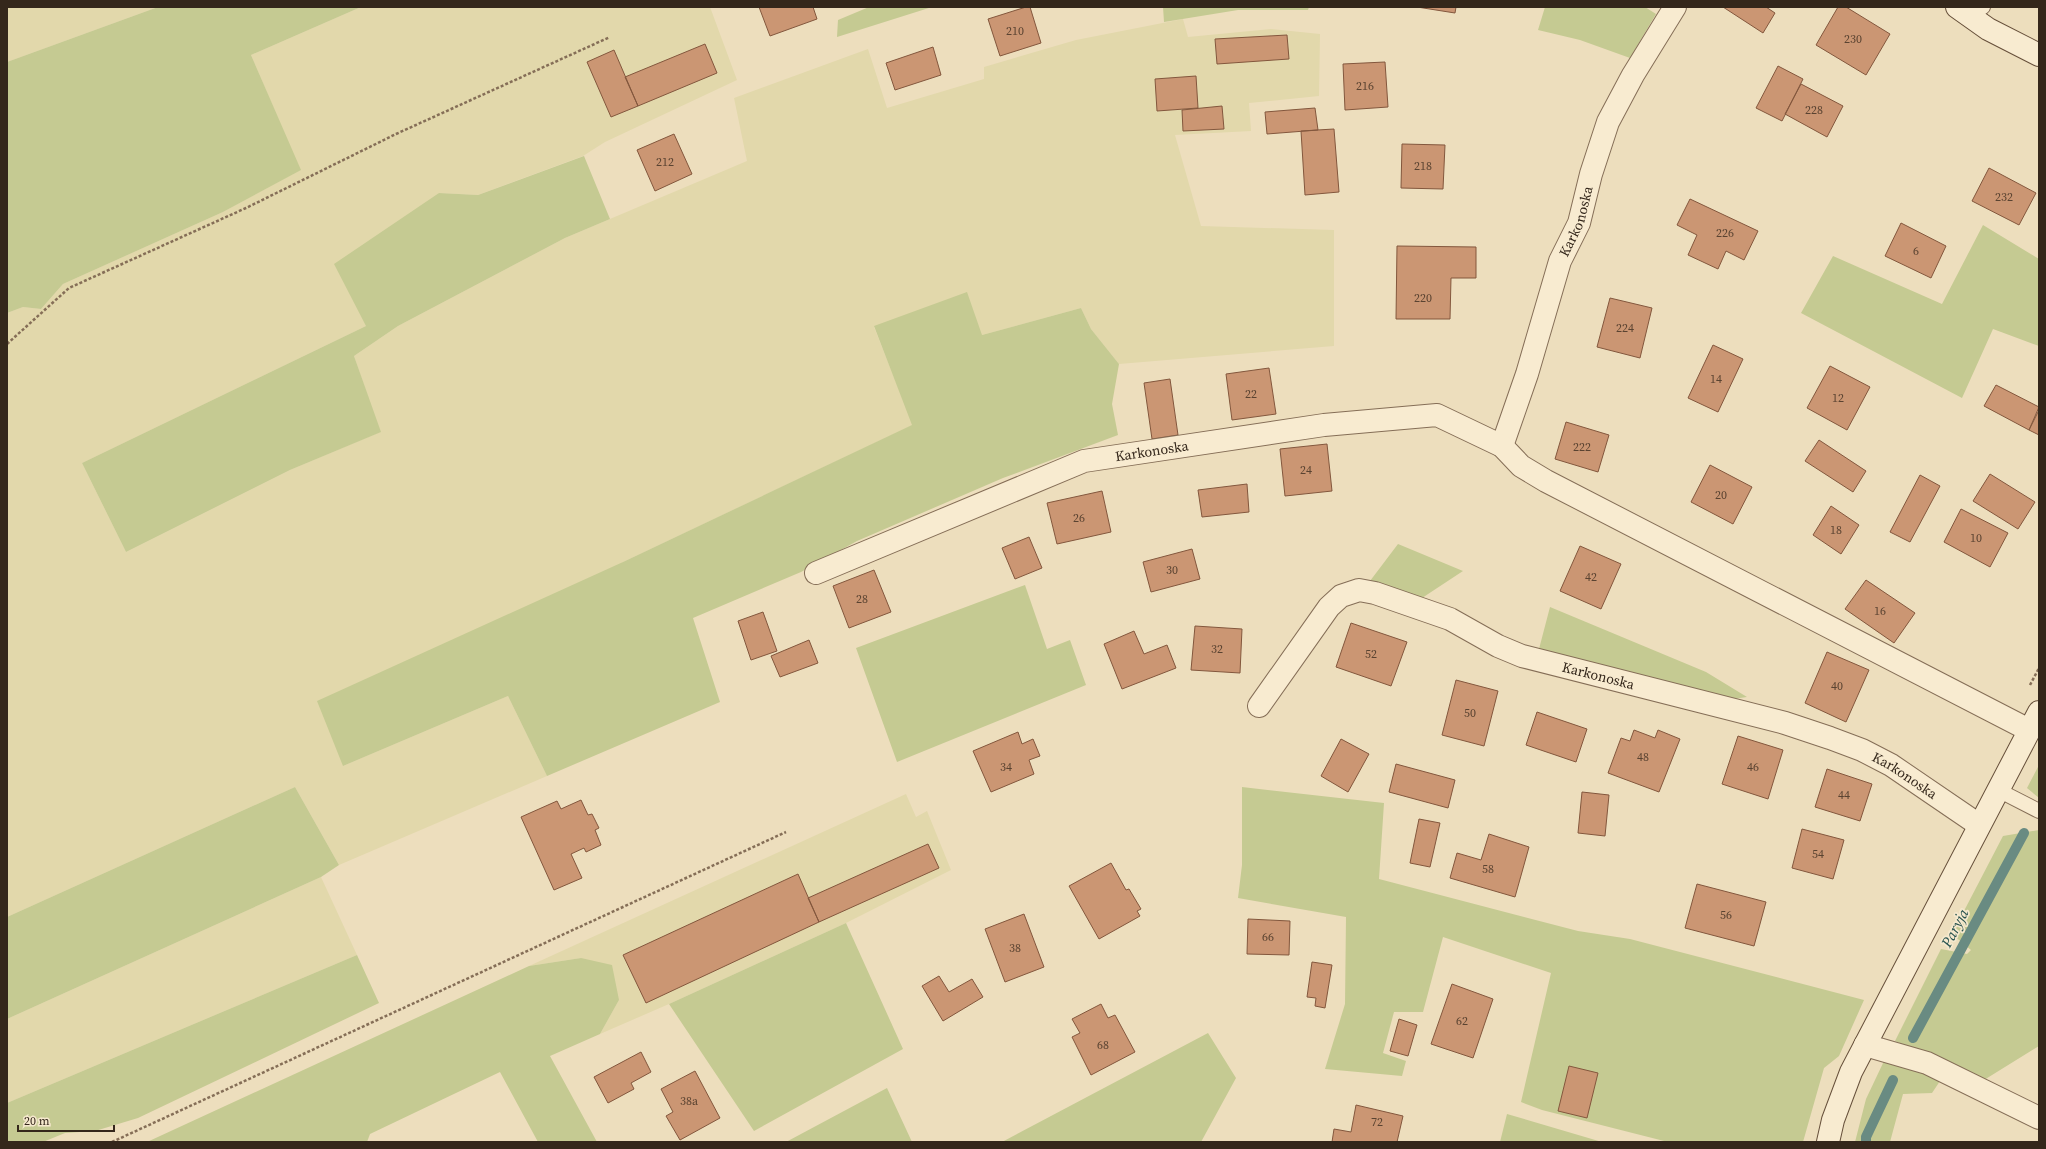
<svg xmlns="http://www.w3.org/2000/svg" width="2046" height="1149" viewBox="0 0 2046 1149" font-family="'Source Serif 4',serif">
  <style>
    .farmland { fill: #e2d8ab }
    .green { fill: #c5ca92 }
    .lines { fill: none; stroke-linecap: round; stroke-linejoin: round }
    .stream { stroke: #698b82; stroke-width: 10 }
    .building { fill: #cb9673; stroke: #83573d }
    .lane-casing { stroke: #856e57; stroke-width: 16 }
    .street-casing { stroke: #856e57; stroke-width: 24 }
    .secondary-casing { stroke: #664f3a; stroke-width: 24 }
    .path { stroke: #856e57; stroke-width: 2.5; stroke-dasharray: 3 2; stroke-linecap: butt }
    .lane { stroke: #f8ebd0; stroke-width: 14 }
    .street { stroke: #f8ebd0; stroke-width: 22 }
    .secondary { stroke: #f8ebd0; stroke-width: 22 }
    .labels { text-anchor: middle; stroke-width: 3.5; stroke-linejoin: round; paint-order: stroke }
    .number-label { font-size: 12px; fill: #5a4331 }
    .street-label { font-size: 14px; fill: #34271b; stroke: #f5e8cd }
    .water-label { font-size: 15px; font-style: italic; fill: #2a5450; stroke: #f5e8cd }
  </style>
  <rect width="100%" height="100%" fill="#eddebd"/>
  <path class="farmland" d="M7,7H158L7,62Z
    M361,7H710L737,80L605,142L583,156L478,195L439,193L366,326L82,463L126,552L290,470L380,432L354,356L398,326L565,238L747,161L734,98L868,49L887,108L984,79V67L1076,40L1183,19L1188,37L1271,29L1320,34L1319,96L1249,103L1251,131L1175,135L1201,226L1334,230V346L1119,364L1091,329L1081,308L982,335L874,327L913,425L623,562L343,766L508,696L547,776L339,865L295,787L7,917V313L23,307L41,309L63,284L223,212L300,170L251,55Z
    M906,794L916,817L927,811L951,870L846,923L669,1004L600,1034L619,1000L581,958L529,966Z
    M321,877L357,955L7,1103V1019Z"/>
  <path class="green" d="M158,7H361L251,55L301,170L223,212L63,284L41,309L23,307L7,313V62Z
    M869,7H932L837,37L838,20Z
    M1163,7H1309L1308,10H1238L1164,22Z
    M1545,7H1645L1656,14L1630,58L1580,40L1538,30Z
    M584,156L610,219L565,238L398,326L354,356L381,432L290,470L126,552L82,463L366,326L334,264L439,193L478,195Z
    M1983,225L2039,259V346L1993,329L1962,398L1801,313L1833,256L1942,304Z
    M967,292L982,335L1081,308L1091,329L1119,364L1112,404L1118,435L1003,478L857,541L801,572L693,618L720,702L547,776L508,696L343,766L317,701L623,562L912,425L874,326Z
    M1398,544L1463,571L1422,598L1370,581Z
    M1025,585L1047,649L1070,640L1086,685L897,762L856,648Z
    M1550,607L1706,672L1747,697L1726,700L1539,649Z
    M2039,765V798L2027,788Z
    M295,787L339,865L321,877L7,1019V917Z
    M1242,787L1384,803L1379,879L1578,931L1630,939L1864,1000L1839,1056L1824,1068L1803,1142H1668L1542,1110L1521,1102L1551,973L1443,937L1423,1012H1394L1383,1053L1406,1061L1402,1076L1325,1069L1345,1004L1346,917L1238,898L1242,865Z
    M2039,830V1046L1984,1080L1895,1041L1941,949L1967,954L1971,950L1952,934L2003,836Z
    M846,923L903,1049L754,1131L669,1004Z
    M357,955L379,1003L138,1118L95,1131L65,1133L43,1142H7V1103Z
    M581,958L612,965L619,1000L600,1034L550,1056L597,1142H538L500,1072L370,1134L367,1142H147L529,966Z
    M1208,1033L1236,1078L1201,1142H1002Z
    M1884,1061L1942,1078L1932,1093L1903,1094L1890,1142H1855L1866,1099Z
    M887,1088L912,1142H786Z
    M1507,1114L1602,1142H1500Z"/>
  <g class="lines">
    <path class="stream" d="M1913,1038L2024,833
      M1866,1142V1137L1893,1080"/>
  </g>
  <path class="building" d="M759,7H813L817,19L770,36Z
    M1026,7H1030L1041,43L1000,56L988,19Z
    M1417,7H1456L1455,13Z
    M1723,7H1766L1775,13L1763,33Z
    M1838,7H1846L1890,34L1866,75L1816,45Z
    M1287,35L1289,59L1217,64L1215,39Z
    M705,44L717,73L638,106L625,77Z
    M933,47L941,75L895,90L886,63Z
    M614,50L638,106L611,117L587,62Z
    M1385,62L1388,107L1345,110L1343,64Z
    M1778,66L1803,79L1782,121L1756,108Z
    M1196,76L1198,108L1157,111L1155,79Z
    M1801,84L1843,106L1827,137L1785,114Z
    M1222,106L1224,129L1183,131L1182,110Z
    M1315,108L1318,130L1267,134L1265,112Z
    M1334,129L1339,192L1305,195L1301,131Z
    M674,134L692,174L655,191L637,150Z
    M1402,144L1445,145L1443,189L1401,188Z
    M1989,168L2036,193L2019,225L1972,201Z
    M1690,199L1758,231L1744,260L1726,251L1718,269L1688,255L1697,235L1677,225Z
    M1901,223L1946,246L1931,278L1885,256Z
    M1397,246L1476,247V278H1451L1450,319H1396Z
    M1610,298L1652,308L1640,358L1597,347Z
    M1713,345L1743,359L1718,412L1688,398Z
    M1830,366L1870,387L1847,430L1807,408Z
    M1269,368L1276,414L1232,420L1226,374Z
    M1170,379L1178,435L1152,439L1144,383Z
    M1996,385L2039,407L2029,430L1984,406Z
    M2039,410V435L2029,430Z
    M1566,422L1609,435L1598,472L1555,459Z
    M1819,440L1866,471L1853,492L1805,461Z
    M1327,444L1332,491L1285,496L1280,449Z
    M1710,465L1752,487L1733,524L1691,502Z
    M1990,474L2035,502L2018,529L1973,501Z
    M1920,475L1940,486L1910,542L1890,532Z
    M1247,484L1249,512L1202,517L1198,490Z
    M1102,491L1111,532L1057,544L1047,503Z
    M1831,506L1859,525L1841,554L1813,535Z
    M1961,509L2008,533L1990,567L1944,542Z
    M1029,537L1042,568L1015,579L1002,548Z
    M1580,546L1621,564L1601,609L1560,591Z
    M1192,549L1200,579L1151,592L1143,562Z
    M874,570L891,612L849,628L833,586Z
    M1866,580L1915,613L1894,643L1845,609Z
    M763,612L777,651L751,660L738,621Z
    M1351,623L1407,642L1391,686L1336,667Z
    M1195,626L1242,629L1240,673L1191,670Z
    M1134,631L1144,654L1167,645L1176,668L1122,689L1104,644Z
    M809,640L818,663L780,677L771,656Z
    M1827,652L1869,670L1846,722L1805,703Z
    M1456,680L1498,691L1484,746L1442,735Z
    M1537,712L1587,729L1576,762L1526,745Z
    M1634,730L1655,738L1658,730L1680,739L1659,792L1608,773L1621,738L1630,741Z
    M1018,732L1022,744L1033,739L1040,756L1029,760L1034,774L991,792L973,751Z
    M1738,736L1783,750L1768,799L1722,784Z
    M1341,739L1369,754L1348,792L1321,776Z
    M1396,764L1455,780L1448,808L1389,792Z
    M1827,769L1872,784L1860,821L1815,807Z
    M1582,792L1609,795L1605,836L1578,833Z
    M581,800L588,815L592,814L599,828L595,830L601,845L586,852L584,848L571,854L582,878L554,890L521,817L557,801L561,809Z
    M1419,819L1440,823L1430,867L1410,863Z
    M1802,829L1844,840L1833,879L1792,868Z
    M1489,834L1529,847L1515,897L1450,878L1457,853L1481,860Z
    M928,844L939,868L819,922L808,898Z
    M1111,863L1126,890L1129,889L1141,909L1137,911L1140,916L1099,939L1069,886Z
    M798,874L819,922L646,1003L623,955Z
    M1697,884L1766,902L1754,946L1685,928Z
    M1024,914L1044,967L1005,982L985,929Z
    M1248,919L1290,921L1289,955L1247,954Z
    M1312,962L1332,965L1325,1008L1315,1006L1316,998L1307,997Z
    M939,976L949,992L972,979L983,997L943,1021L922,986Z
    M1452,984L1493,999L1473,1058L1431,1044Z
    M1101,1004L1108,1018L1115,1015L1135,1052L1091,1075L1072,1037L1080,1033L1072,1019Z
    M1399,1019L1417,1025L1408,1056L1390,1051Z
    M641,1052L651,1072L631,1083L634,1089L608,1103L594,1077Z
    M1569,1066L1598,1073L1587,1118L1558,1111Z
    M695,1071L720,1118L680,1140L666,1116L673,1112L661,1089Z
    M1356,1105L1403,1116L1397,1142H1332L1334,1129L1351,1132Z"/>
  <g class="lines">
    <defs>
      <path id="lane" d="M1970,16L1983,7
        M1998,790L2039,811"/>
      <g id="street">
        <path id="s1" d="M1502,446L1527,374L1560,261L1579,223L1591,174L1608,122L1633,75L1675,7"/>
        <path id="s2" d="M816,573L1084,461L1324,425L1437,415L1502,446L1521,466L1546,481L2029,730"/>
        <path id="s3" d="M1259,706L1329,607L1341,596L1359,590L1375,593L1450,619L1498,646L1522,656L1785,723L1830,738L1862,750L1891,765L1979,825"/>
        <path d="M1865,1045L1927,1063L2039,1118"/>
      </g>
      <path id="secondary" d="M1957,7L1988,29L2039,55
        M1828,1142L1833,1120L1851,1072L2039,712"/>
    </defs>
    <use href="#lane" class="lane-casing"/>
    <use href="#street" class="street-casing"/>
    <use href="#secondary" class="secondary-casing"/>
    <path class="path" d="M7,344L69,288L246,208L396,134L610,37
      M2030,685L2039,668
      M112,1142L786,832"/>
    <use href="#lane" class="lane"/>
    <use href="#street" class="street"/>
    <use href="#secondary" class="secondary"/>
  </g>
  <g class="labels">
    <g class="number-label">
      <text x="1015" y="35">210</text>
      <text x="1853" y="43">230</text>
      <text x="1365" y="90">216</text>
      <text x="1814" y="114">228</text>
      <text x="665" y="166">212</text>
      <text x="1423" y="170">218</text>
      <text x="2004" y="201">232</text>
      <text x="1725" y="237">226</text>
      <text x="1916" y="255">6</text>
      <text x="1423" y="302">220</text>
      <text x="1625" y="332">224</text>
      <text x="1716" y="383">14</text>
      <text x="1251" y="398">22</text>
      <text x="1838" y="402">12</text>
      <text x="1582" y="451">222</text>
      <text x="1306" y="474">24</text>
      <text x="1721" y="499">20</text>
      <text x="1079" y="522">26</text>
      <text x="1836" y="534">18</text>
      <text x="1976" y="542">10</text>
      <text x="1172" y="574">30</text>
      <text x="1591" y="581">42</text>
      <text x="862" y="603">28</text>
      <text x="1880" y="615">16</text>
      <text x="1217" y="653">32</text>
      <text x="1371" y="658">52</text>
      <text x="1837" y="690">40</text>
      <text x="1470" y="717">50</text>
      <text x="1643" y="761">48</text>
      <text x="1006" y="771">34</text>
      <text x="1753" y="771">46</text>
      <text x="1844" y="799">44</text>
      <text x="1818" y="858">54</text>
      <text x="1488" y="873">58</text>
      <text x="1726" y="919">56</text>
      <text x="1268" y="941">66</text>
      <text x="1015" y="952">38</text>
      <text x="1462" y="1025">62</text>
      <text x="1103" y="1049">68</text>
      <text x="689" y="1105">38a</text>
      <text x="1377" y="1126">72</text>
    </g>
    <g class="street-label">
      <text dy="5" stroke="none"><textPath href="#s1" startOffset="237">Karkonoska</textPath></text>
      <text dy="5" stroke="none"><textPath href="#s2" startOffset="359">Karkonoska</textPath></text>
      <text dy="5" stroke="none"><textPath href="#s3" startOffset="412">Karkonoska</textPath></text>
      <text dy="5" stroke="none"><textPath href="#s3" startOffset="736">Karkonoska</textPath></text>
    </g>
    <g class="water-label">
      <text transform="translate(1955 928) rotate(-62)" y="5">Paryja</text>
    </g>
  </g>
  <rect width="2046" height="1149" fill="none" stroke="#34271b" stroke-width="16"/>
  <path d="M18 1125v6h96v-6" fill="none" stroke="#34271b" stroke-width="2"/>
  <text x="24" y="1125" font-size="12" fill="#34271b" stroke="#f5e8cd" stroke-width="3" paint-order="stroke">20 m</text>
</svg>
